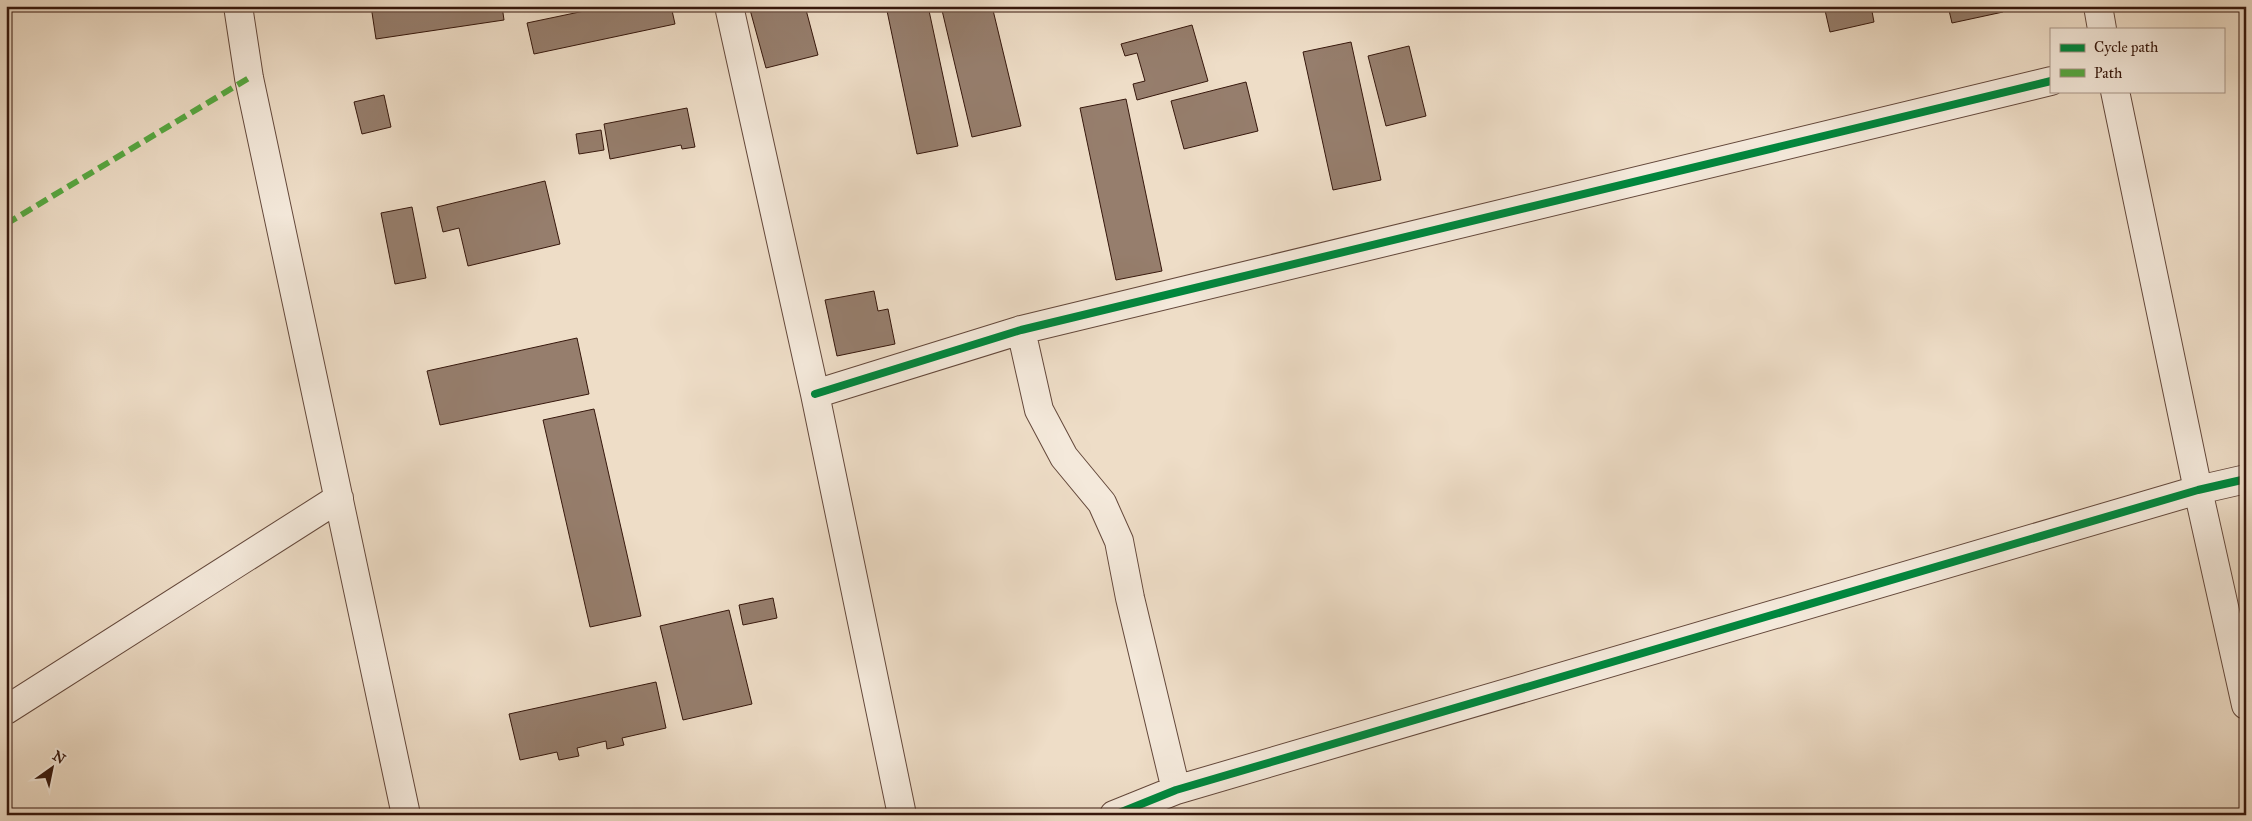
<svg xmlns="http://www.w3.org/2000/svg" width="2252" height="821" viewBox="0 0 2252 821" font-family="'IM FELL Great Primer',serif">
  <style>
    .building { fill: #967e6d; stroke: #36170c }
    .lines { fill: none; stroke-linecap: round; stroke-linejoin: round }
    .minor-casing { stroke: #64483b; stroke-width: 30 }
    .minor { stroke: #f4e9db; stroke-width: 28 }
    .quiet { stroke: #55a941; stroke-width: 6; stroke-dasharray: 12 6; stroke-linecap: butt }
    .cycleway-casing { stroke: #f4e9db; stroke-width: 11 }
    .cycleway { stroke: #00873e; stroke-width: 8 }
  </style>
  <rect width="100%" height="100%" fill="#eeddc7"/>
  <filter id="stains"><feTurbulence type="fractalNoise" baseFrequency=".004" numOctaves="4"/><feColorMatrix values="0 0 0 0 .2 0 0 0 0 .09 0 0 0 0 .02 0 0 0 .5 -.17"/></filter>
  <radialGradient id="worn" r=".72"><stop offset=".6" stop-color="#630" stop-opacity="0"/><stop offset="1" stop-color="#630" stop-opacity=".3"/></radialGradient>
  <path class="building" d="M371,6H502L504,20L376,39Z
    M608,6H671L675,24L534,54L527,23Z
    M749,6H805L818,55L766,68Z
    M886,6H928L958,146L917,154Z
    M941,6H992L1021,126L972,137Z
    M1824,6H1871L1874,22L1830,32Z
    M1948,6H2002L2003,12L1952,23Z
    M1192,25L1208,81L1137,100L1133,84L1145,81L1137,53L1125,56L1121,44Z
    M1351,42L1381,180L1333,190L1303,52Z
    M1409,46L1426,116L1386,126L1368,56Z
    M1246,82L1258,131L1184,149L1171,101Z
    M384,95L391,127L362,134L354,102Z
    M1126,99L1162,271L1116,280L1080,108Z
    M687,108L695,147L682,149L681,145L610,159L604,124Z
    M601,130L604,150L579,154L576,134Z
    M545,181L560,244L468,266L459,228L443,232L437,207Z
    M412,207L426,278L395,284L381,213Z
    M874,291L878,311L888,309L895,344L837,356L825,300Z
    M577,338L589,394L440,425L427,371Z
    M594,409L641,616L590,627L543,420Z
    M773,598L777,618L743,625L739,605Z
    M729,610L752,704L683,720L660,626Z
    M656,682L666,728L622,738L624,745L607,749L606,741L577,748L579,756L559,760L557,752L520,760L509,714Z"/>
  <g class="lines">
    <defs>
      <path id="minor" d="M238,6L249,78L406,815
        M729,6L815,394L902,815
        M2098,6L2102,29
        M2115,91L2198,490L2246,705
        M1021,330L1039,410L1064,457L1102,503L1119,541L1130,598L1176,790
        M815,394L1021,330L2051,81
        M6,710L339,498
        M1114,815L1176,790L2198,490L2246,479"/>
    </defs>
    <use href="#minor" class="minor-casing"/>
    <use href="#minor" class="minor"/>
    <path class="quiet" d="M6,224L249,78"/>
    <defs>
      <path id="cycleway" d="M815,394L1021,330L2051,81
        M1114,815L1176,790L2198,490L2246,479"/>
    </defs>
    <use href="#cycleway" class="cycleway-casing"/>
    <use href="#cycleway" class="cycleway"/>
  </g>
  <rect width="2252" height="821" fill="none" stroke="#eeddc7" stroke-width="25"/>
  <rect x="8" y="8" width="2237" height="806" fill="none" stroke="#36170c" stroke-width="2.5"/>
  <rect x="12" y="12" width="2227" height="796" fill="none" stroke="#36170c"/>
  <rect x="2050" y="28" width="175" height="65" fill="#f4e9db" stroke="#a89588"/>
  <rect x="2060" y="44" width="25" height="8" fill="#00873e" stroke="#a89588"/>
  <text x="2094" y="52" font-size="15" fill="#36170c">Cycle path</text>
  <rect x="2060" y="69" width="25" height="8" fill="#55a941" stroke="#a89588"/>
  <text x="2094" y="78" font-size="15" fill="#36170c">Path</text>
  <g transform="translate(52 768) rotate(33)" stroke="#f4e9db" stroke-width="4" paint-order="stroke">
  <path d="M0-4L9 19L0 12L-9 19Z" fill="#36170c"/>
  <text y="-8" font-size="14" font-weight="bold" text-anchor="middle" fill="#36170c">N</text>
  </g>
  <rect width="100%" height="100%" filter="url(#stains)"/>
  <rect width="100%" height="100%" fill="url(#worn)"/>
</svg>
